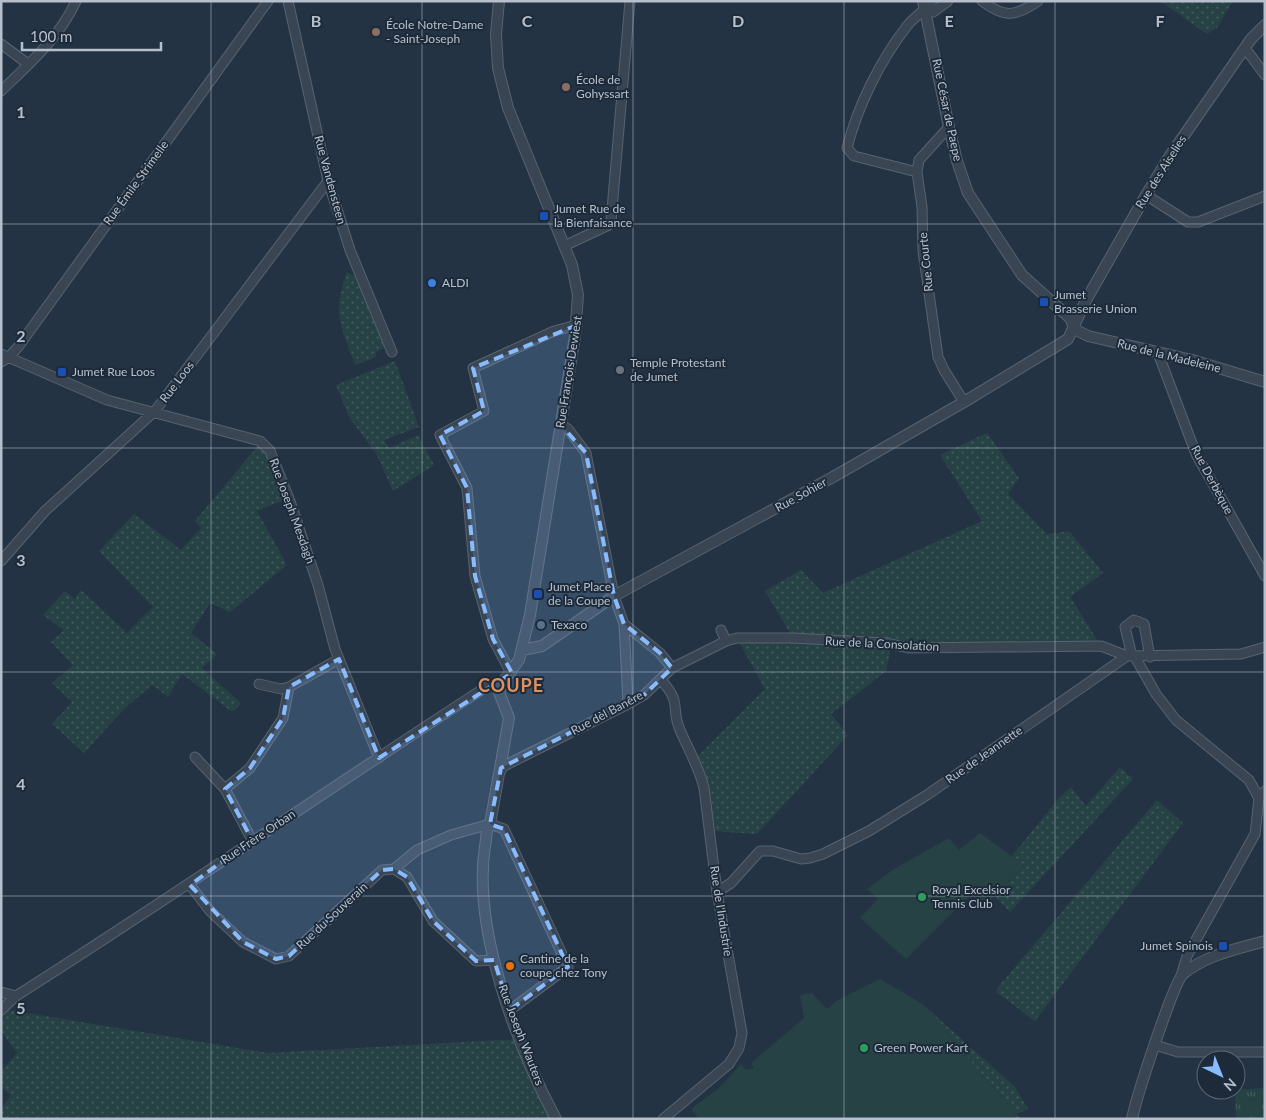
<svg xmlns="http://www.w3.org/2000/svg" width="1266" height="1120" viewBox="0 0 1266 1120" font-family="Lato,sans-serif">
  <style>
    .grass { fill: url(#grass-dots) }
    .park { fill: url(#park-tufts) }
    .pitch { fill: #264245 }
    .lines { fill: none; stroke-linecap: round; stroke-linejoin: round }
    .minor-casing { stroke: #576370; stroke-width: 11 }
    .tertiary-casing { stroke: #576370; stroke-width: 12 }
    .minor { stroke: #394553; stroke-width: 9 }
    .tertiary { stroke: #394553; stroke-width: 10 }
    .marked { fill: #89bcff; fill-opacity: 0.2; stroke: #89bcff; stroke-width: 4; stroke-dasharray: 10 6; stroke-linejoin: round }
    .grid { fill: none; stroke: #b6c0cd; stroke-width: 1; stroke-opacity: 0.55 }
    .education-dot { fill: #8d6e63; stroke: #1d2a39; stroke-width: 2 }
    .transit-dot { fill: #1a4fb4; stroke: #1d2a39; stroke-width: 2 }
    .shop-dot { fill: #3f7fe0; stroke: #1d2a39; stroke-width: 2 }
    .worship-dot { fill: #6b7280; stroke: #1d2a39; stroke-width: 2 }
    .service-dot { fill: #5c6f8a; stroke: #1d2a39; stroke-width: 2 }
    .leisure-dot { fill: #2e9e5b; stroke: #1d2a39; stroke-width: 2 }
    .food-dot { fill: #e8710a; stroke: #1d2a39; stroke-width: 2 }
    .labels { text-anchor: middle; stroke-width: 4; stroke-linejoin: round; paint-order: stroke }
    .poi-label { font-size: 12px; fill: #b6c0cd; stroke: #1d2a39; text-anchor: start }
    .street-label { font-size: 12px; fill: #b6c0cd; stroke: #1d2a39 }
    .district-label { font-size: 18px; font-weight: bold; letter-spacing: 1px; fill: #de9160; stroke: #1d2a39 }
    .grid-label { font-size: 16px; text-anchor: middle; font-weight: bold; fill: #b6c0cd; stroke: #1d2a39; stroke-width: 4; stroke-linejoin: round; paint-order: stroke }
  </style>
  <defs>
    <pattern id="grass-dots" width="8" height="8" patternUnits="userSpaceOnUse" patternTransform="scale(1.25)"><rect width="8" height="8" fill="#264245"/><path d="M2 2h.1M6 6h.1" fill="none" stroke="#435c5f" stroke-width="1.8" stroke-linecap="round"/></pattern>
    <pattern id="park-tufts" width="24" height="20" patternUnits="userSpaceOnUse" patternTransform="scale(1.25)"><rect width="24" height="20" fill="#264245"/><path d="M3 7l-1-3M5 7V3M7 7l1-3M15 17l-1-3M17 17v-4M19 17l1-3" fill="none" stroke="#435c5f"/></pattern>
  </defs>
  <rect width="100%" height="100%" fill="#243344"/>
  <path class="grass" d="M1160,1H1233L1217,28L1207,34Z
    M347,272L362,280L389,346L376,352V357L355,365C341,326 332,313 347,272Z
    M395,361L419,427L384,440L389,448L418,435L434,465L393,491L377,455L349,417L336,385Z
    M987,433L1019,478L1008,494L1047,534L1069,531L1103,573L1070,597L1101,646L891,647L886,671L831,714L848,735L757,834L713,831L695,759L765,689L737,638H793L765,591L801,570L823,593L982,521L940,455Z
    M261,442L284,500L257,511L287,565L230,612L210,603L191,633L217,654L202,668L241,703L234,711H231L182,674L168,697L152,685L125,708L84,753L52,724L72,702L52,683L73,665L51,642L64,630L43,615L65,591L75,599L81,590L127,633L153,607L99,551L134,514L181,550L201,528L195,521Z
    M1120,767L1133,779L1010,912L995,896L1024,865L1012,856L1059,798L1071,787L1086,806Z
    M1157,800L1183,823L1035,1021L996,992L999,986Z
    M921,1003L1015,1087L1028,1109L1017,1114L1021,1119H1007L1016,1114Z
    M3,1009L268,1053L520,1039L557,1119H1V1109L11,1095L1,1087V1071L17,1053L1,1031Z"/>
  <path class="park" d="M1265,1088V1119H1236L1235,1090Z"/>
  <path class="pitch" d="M980,833L1024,865L987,904L972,893L906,959L860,918L878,899L867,889L894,869L949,838L959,850Z
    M880,979L921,1003L1016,1114L1005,1119H699L691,1109L719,1088L741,1064L746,1070L754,1068L751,1063L804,1018L800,995L812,993L827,1009L836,1001Z"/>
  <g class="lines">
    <defs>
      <path id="minor" d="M288,1L328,181L350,250L392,352
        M982,1C1004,18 1015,17 1038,1
        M925,10L933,12L948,1
        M1,44L28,64
        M1245,48L1265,75
        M1,91C29,64 60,37 76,1
        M949,127L919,160L917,172L922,207L923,251L938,357L944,370L964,402
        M917,172L854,156L847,148C858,105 880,61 907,26C915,16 925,11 932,1
        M1146,195L1188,222H1198L1265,196
        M564,246L609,225L611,221L630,1
        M1158,353L1196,454L1265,576
        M1,354L107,400L260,441L270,451L290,501L318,585L335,649L379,758
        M1,362L9,357L18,347L268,1
        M561,425L568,429L586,453L614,596L624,624L628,704
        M1,561L45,511L155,411L328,181
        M624,624L660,653L672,668
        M721,630L726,641
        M1132,656L1125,627L1134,620L1144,624L1150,657
        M1135,657L1156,694L1176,720L1249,780L1259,798
        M511,673L493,639L475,576L467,488L440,435L484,411L473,368L554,331L577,325
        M661,680C683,704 670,707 680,730C688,749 699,767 704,788L717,892L742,1033L739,1048L729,1064L663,1119
        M259,684L281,689L289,687L339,659
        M195,757L225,789L252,840
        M501,771L502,767L628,704L644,695L672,668L726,641L737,638H793L887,643L908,648L1101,646L1127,656
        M225,789L250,768L283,718L289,687
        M394,869L407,877L433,921L476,961L494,960
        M190,885L210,911L243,942L276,959L289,956L382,870L394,869L417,850L451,835L490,824L504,829L568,967L510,1010
        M717,892L731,883L760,851H773L801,859L810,858L823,854L869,831L927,795L1127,656L1241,654L1265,647
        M1181,976L1187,956L1255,834L1259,798L1265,791
        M1,992L16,996
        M1,1010L16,996C174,896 328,789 486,687L502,683
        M1155,1045L1178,1052H1265"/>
      <path id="tertiary" d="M499,1L496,34L498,68L508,108L572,265L578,295L575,336L530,615L519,660L502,683L499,692L509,718L490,824C485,830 487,839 485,846C472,929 517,1046 556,1119
        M923,1L949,127L957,161L968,193L1022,275L1071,319L1074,329
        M1074,329L1088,336L1192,360L1265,382
        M522,650L542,646L614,596L833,477L964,402L1068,339L1085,302L1146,195L1169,157L1251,39L1265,25
        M1132,1119C1136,1098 1173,984 1183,974C1206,955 1237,949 1265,941"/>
    </defs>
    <use href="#minor" class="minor-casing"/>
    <use href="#tertiary" class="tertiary-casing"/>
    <use href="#minor" class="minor"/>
    <use href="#tertiary" class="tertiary"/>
  </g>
  <path class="marked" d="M577,325L561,425L586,453L614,596L624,624L660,653L672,668L644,695L501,768L490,824L504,829L568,967L510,1010L494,960L476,961L433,921L407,877L394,869L382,870L289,956L276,959L243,942L190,885L252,840L225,789L250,768L283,718L289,687L339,659L379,758L512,673L493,639L475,576L467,488L440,435L484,411L473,368Z"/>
  <path class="grid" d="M211,1V1119M422,1V1119M633,1V1119M844,1V1119M1055,1V1119M1,224H1265M1,448H1265M1,672H1265M1,896H1265"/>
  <g class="education-dot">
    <circle cx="376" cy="32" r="5"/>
    <circle cx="566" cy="87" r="5"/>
  </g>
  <g class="transit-dot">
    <rect x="539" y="211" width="10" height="10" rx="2.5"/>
    <rect x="1039" y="297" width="10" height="10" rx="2.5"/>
    <rect x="57" y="367" width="10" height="10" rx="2.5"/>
    <rect x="533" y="589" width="10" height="10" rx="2.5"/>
    <rect x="1218" y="941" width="10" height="10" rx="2.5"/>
  </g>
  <circle class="shop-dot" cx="432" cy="283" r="5"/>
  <circle class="worship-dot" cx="620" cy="370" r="5"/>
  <circle class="service-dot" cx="541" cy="625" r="5"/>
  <g class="leisure-dot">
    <circle cx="922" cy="897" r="5"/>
    <circle cx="864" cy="1048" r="5"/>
  </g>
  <circle class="food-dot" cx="510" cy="966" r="5"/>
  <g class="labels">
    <g class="poi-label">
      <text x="386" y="29">École Notre-Dame<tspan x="386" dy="14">- Saint-Joseph</tspan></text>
      <text x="576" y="84">École de<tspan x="576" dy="14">Gohyssart</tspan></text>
      <text x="554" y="213">Jumet Rue de<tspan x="554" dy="14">la Bienfaisance</tspan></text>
      <text x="442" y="287">ALDI</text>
      <text x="1054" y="299">Jumet<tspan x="1054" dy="14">Brasserie Union</tspan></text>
      <text x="630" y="367">Temple Protestant<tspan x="630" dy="14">de Jumet</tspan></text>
      <text x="72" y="376">Jumet Rue Loos</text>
      <text x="548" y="591">Jumet Place<tspan x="548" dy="14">de la Coupe</tspan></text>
      <text x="551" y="629">Texaco</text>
      <text x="932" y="894">Royal Excelsior<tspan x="932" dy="14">Tennis Club</tspan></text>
      <text x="1213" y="950" text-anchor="end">Jumet Spinois</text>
      <text x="520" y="963">Cantine de la<tspan x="520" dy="14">coupe chez Tony</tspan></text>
      <text x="874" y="1052">Green Power Kart</text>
    </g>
    <g class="street-label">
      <text transform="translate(947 110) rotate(78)" y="4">Rue César de Paepe</text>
      <text transform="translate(1161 172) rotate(-58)" y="4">Rue des Aiselies</text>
      <text transform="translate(330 180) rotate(75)" y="4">Rue Vandensteen</text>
      <text transform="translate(136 183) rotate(-54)" y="4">Rue Émile Strimelle</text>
      <text transform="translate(926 262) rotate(-96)" y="4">Rue Courte</text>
      <text transform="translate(1169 356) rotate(14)" y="4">Rue de la Madeleine</text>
      <text transform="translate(569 372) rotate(-81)" y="4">Rue François Dewiest</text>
      <text transform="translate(177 382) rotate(-53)" y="4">Rue Loos</text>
      <text transform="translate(1212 480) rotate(62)" y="4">Rue Derbèque</text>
      <text transform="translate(801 495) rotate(-29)" y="4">Rue Sohier</text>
      <text transform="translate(292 511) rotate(70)" y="4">Rue Joseph Mesdagh</text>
      <text transform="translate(882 644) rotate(3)" y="4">Rue de la Consolation</text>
      <text transform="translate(607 713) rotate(-28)" y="4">Rue dèl Banêre</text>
      <text transform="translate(984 755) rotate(-35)" y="4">Rue de Jeannette</text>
      <text transform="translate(258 837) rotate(-34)" y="4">Rue Frère Orban</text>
      <text transform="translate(721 911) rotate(81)" y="4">Rue de l'Industrie</text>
      <text transform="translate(332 916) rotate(-43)" y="4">Rue du Souverain</text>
      <text transform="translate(521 1035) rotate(69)" y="4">Rue Joseph Wauters</text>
    </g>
    <g class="district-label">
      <text x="511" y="692">COUPE</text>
    </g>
  </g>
  <g class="grid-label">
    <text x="316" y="27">B</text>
    <text x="527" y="27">C</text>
    <text x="738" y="27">D</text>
    <text x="949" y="27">E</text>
    <text x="1160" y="27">F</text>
    <text x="21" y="118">1</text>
    <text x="21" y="342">2</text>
    <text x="21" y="566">3</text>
    <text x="21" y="790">4</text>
    <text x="21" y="1014">5</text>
  </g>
  <rect width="1266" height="1120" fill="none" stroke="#b6c0cd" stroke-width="5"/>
  <g transform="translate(1221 1075) rotate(137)"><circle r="24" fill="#1d2a39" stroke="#5a6674"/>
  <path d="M0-4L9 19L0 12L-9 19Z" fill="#89bcff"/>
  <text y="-8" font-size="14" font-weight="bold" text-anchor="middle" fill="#b6c0cd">N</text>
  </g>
  <path d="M22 42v8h139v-8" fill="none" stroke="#b6c0cd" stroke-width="2.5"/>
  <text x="30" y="42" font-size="15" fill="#b6c0cd" stroke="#1d2a39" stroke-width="4" paint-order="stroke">100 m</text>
</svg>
